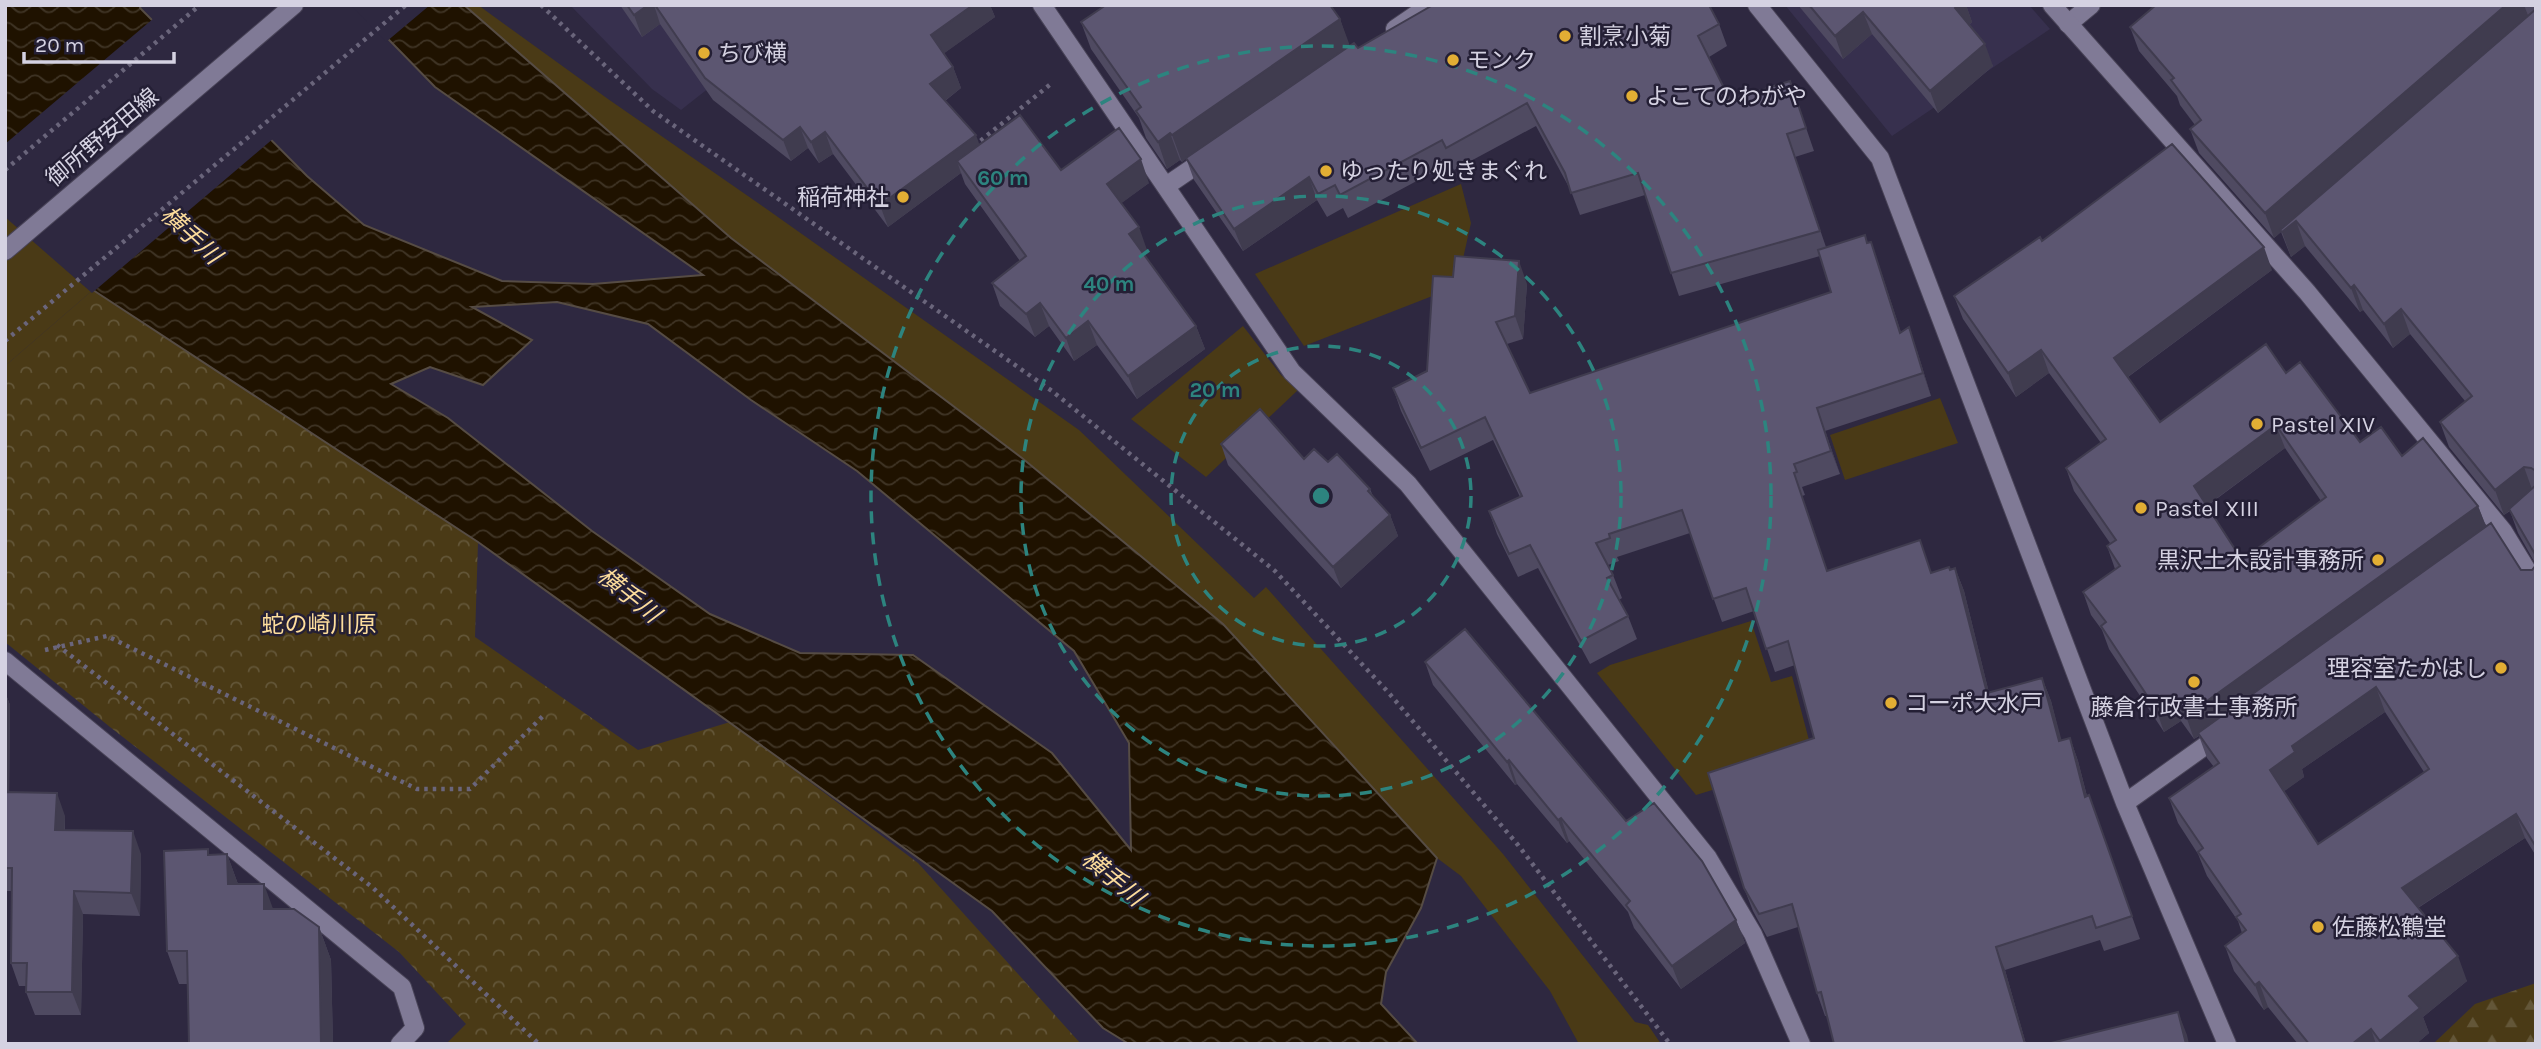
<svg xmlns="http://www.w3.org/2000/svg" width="2541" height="1049" viewBox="0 0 2541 1049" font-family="Karla,'Noto Sans JP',sans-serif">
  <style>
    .built { fill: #37304e }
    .grass { fill: #4a3a16 }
    .forest { fill: url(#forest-firs) }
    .park { fill: url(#park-crowns) }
    .water { fill: url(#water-waves); stroke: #564c44; stroke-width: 2; fill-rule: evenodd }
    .pier { fill: #2e2840 }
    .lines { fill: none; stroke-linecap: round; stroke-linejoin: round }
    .service-casing { stroke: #484357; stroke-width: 20 }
    .minor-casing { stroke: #484357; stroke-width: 20 }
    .secondary-casing { stroke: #484357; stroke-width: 20 }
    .path { stroke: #6a657b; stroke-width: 4.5; stroke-dasharray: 3.5 5; stroke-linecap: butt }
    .service { stroke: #807a96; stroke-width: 18 }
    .minor { stroke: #807a96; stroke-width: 18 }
    .secondary { stroke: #807a96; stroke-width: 18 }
    .wall { fill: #4f4a61; fill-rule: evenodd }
    .shaded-wall { fill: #403c4f }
    .building { fill: #5c5671; stroke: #403c4f; stroke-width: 2; fill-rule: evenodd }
    .ring { fill: none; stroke: #2d847f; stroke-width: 3.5; stroke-dasharray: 12 9 }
    .poi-dot { fill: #e2ae34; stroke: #241f35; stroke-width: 2.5 }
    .labels { text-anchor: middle; stroke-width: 5; stroke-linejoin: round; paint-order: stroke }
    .poi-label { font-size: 23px; fill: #d5d2e2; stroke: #241f35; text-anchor: start }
    .street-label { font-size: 23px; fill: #d5d2e2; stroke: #241f35 }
    .park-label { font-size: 23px; fill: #fede9d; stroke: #241f35 }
    .water-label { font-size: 24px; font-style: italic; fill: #fcdc9b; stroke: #241f35 }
    .centre { fill: #2d847f; stroke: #241f35; stroke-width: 3.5 }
    .ring-label { font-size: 21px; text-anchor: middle; font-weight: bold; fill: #2d847f; stroke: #241f35; stroke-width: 5; stroke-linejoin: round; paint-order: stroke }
  </style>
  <defs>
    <pattern id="forest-firs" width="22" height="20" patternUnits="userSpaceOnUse" patternTransform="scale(1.75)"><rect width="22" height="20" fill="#4a3a16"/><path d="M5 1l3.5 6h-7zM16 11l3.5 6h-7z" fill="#635638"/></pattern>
    <pattern id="park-crowns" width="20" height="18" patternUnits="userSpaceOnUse" patternTransform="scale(1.75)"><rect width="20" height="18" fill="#4a3a16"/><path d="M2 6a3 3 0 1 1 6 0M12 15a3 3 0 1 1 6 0" fill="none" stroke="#635638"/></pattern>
    <pattern id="water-waves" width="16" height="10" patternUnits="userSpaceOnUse" patternTransform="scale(1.75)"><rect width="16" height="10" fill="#1f1200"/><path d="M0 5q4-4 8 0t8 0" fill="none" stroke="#3f3425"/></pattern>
  </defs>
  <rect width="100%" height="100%" fill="#2e2840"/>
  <path class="built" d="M570,5H814L681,110L652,89Z
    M1785,5H2029L2050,29L1892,136Z"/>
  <path class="grass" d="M464,5H478L608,99L758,203L1079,430L1254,598L1266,587L1503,854L1635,1022L1648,1025L1661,1044H1579L1550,991L1461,876L1437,858L1223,624L1022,458L731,238Z
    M1461,184L1471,223L1460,272L1435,295L1304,346L1255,274Z
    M5,212L93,290L5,366Z
    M1243,326L1281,375L1298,390L1206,477L1131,419Z
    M1940,398L1958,443L1845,480L1830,435Z
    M1751,621L1771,682L1792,676L1814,759L1696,795L1597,673L1610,665Z"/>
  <path class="forest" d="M2536,983V1044H2433L2475,1004Z"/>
  <path class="park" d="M93,290L289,416L478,542L475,637L638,750L730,722L918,863L1081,1044H446L466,1024L399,952L110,727L5,642V366Z"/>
  <path class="water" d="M5,5H141L140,8L307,176L364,225L502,281L593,284L703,275L435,87L355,5H464L731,238L1022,458L1223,624L1437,858L1421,908L1386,972L1381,1004L1418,1044H1129L1103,1028L992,911L478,542L93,290L5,212ZM557,302L648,324L751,400L857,471L1074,651L1129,743L1131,850L1052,753L913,655L800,653L710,614L592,531L448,418L391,384L430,367L483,385L532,340L472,307Z"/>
  <path class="pier" d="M351,5H430L386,42Z
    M154,18L274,138L92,293L5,217V144Z"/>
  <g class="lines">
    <defs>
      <path id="service" d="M2068,24L2091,5"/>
      <path id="minor" d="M1042,5L1292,372L1408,484L1708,858L1753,934L1801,1044
        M1757,5L1880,158L2125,803L2227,1044
        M2052,5L2307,292L2503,531L2536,585
        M1395,29L1430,5
        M1166,186L1210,156
        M5,661L402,987L415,1028L400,1044
        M2125,803L2223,733"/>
      <path id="secondary" d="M5,251L294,5"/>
    </defs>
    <use href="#service" class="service-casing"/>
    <use href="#minor" class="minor-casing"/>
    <use href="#secondary" class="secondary-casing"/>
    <path class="path" d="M541,5L653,111L1052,391L1275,571L1388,692L1518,845L1670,1044
      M974,146L1052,83
      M5,170L200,5
      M5,341L406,5
      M57,645L372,887L539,1044
      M45,650L107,636L417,789H470L545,714"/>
    <use href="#service" class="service"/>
    <use href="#minor" class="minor"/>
    <use href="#secondary" class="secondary"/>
  </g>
  <path class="wall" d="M620,5H990L995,17L944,53L953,67L961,88L945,101L979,144L1061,170L1149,183L1121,203L1147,250L1143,253L1196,326L1205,349L1137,399L1097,345L1074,361L1049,326L1035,337L1000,306L992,283L1020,261L965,184L961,173L888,227L833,154L819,163L808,148L791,161L713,100L660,24L642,37Z
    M1798,5H1966L1972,22L1969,25L1993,66L1938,113L1872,34L1843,59Z
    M2156,5H2536V856L2525,838L2418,908L2467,981L2423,1017L2429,1033L2416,1044H2298L2268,1007L2264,1010L2234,971L2225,946L2242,933L2238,921L2207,876L2198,854L2178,823L2169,798L2214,767L2207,758L2199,736L2194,739L2181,721L2164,732L2109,649L2102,630L2091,615L2083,592L2115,569L2107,546L2110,543L2074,491L2066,468L2101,443L2049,373L2016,397L1963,319L1954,296L2042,241L2272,270L2128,377L2160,422L2286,373L2360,442L2402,456L2478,506L2486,526L2521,570H2532L2536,565L2518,533L2510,511L2504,515L2449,447L2440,422L2465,401L2410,334L2393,348L2363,310L2360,312L2305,246L2291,257L2281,232L2274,238L2199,153L2190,129L2195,125L2180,105L2177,96L2139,51L2130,27ZM2285,448L2321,501L2242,560L2207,506ZM2385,712L2424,772L2318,844L2284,791L2304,777L2302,769Z
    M1340,19L1349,46L1358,48L1719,24L1727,46L1709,57L1730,100L1790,81L1814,151L1795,157L1826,247L1871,242L1901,333L1917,351L1931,396L1825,431L1840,474L1802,487L1805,495L1802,496L1827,571L1932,573L1955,568L1964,591L1989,693L2042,678L2051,701L2061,741L2070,738L2078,761L2087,796L2089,795L2140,939L2104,951L2100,940L2005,970L2026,1044H1834L1827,1016H1825L1817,993L1798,927L1767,937L1753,911L1744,888L1814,738L1795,665L1775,672L1754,611L1722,622L1690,533L1617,557L1619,561L1608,565L1613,575L1622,598L1619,600L1628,616L1637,639L1590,664L1538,568L1518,577L1497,534L1489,511L1520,497L1493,440L1430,471L1401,411L1393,388L1427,371L1527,284L1523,339L1507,344L1530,393L1831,292L1820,256L1679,296L1645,195L1580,215L1571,191L1536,126L1454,170L1450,163L1348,218L1343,208L1327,217L1317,200L1243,251L1194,180L1186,158L1182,162L1180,160L1167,169L1146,138L1139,118L1091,49L1081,22Z
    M1221,444L1328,462L1370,489L1373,496L1390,515L1398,536L1341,588L1228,465Z
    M1425,662L1626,821L1736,920L1745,943L1681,989L1634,928L1628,912L1569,841L1567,843L1517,784L1515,785L1433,685Z
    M5,692L10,705L9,792L65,816V830L141,854L140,916L83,914L81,1015H35L26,992L27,986H19L11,963L12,891H5Z
    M227,854L238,884L273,909L319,927L331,960L333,1044H189L188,984H179L167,951L210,855Z"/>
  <path class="shaded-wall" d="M648,5H654L660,24L642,37L634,15Z
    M973,5H990L995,17L939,57L931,35Z
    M1957,5H1966L1972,22L1963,30L1955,8Z
    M2506,5H2524L2529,18L2274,238L2265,213Z
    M1863,12L1872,34L1843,59L1835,36Z
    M1340,19L1350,46L1182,162L1172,135Z
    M1985,44L1993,66L1938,113L1930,91Z
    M953,67L961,88L938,106L930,84Z
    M800,127L808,148L791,161L783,140Z
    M825,132L833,154L819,163L811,142Z
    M1170,133L1180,160L1167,169L1158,142Z
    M976,135L984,157L957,161L961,173L888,227L880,205Z
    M1141,159L1149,183L1115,208L1107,184Z
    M1309,177L1317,200L1243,251L1234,229Z
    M2296,221L2305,246L2291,257L2282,232Z
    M1139,227L1147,250L1138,257L1129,234Z
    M1871,242L1879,265L1909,356L1900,333Z
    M2264,247L2272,270L2122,381L2114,358Z
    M1519,261L1527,284L1523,339L1515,316Z
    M2354,285L2363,310L2360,312L2351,288Z
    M1040,303L1049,326L1035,337L1026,314Z
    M2401,309L2410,334L2393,348L2384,324Z
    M1088,321L1097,345L1074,361L1066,338Z
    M1196,326L1205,349L1137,399L1128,376Z
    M1909,327L1917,351L1931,396L1923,373Z
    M2041,350L2049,373L2016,397L2008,373Z
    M1817,408L1825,431L1840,474L1831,451Z
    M2276,425L2285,448L2202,509L2194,486Z
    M2524,467L2533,492L2504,515L2495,490Z
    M2478,506L2487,529L2194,739L2186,716Z
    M1390,515L1398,536L1341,588L1333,567Z
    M1955,568L1964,591L1995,717L1987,693Z
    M2042,678L2051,701L2068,764L2059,741Z
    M2376,687L2385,712L2302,769L2304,777L2279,795L2270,770L2292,746Z
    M5,692L10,705L9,815L5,805Z
    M2173,698L2181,721L2164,732L2156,709Z
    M2070,738L2078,761L2093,820L2085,797Z
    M1509,760L1517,784L1515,785L1507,762Z
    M57,793L65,816L64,853L55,830Z
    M2516,814L2525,838L2411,912L2402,888Z
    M1561,818L1569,841L1567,843L1558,820Z
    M133,831L141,854L140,916L131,893Z
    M227,854L239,887L228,884Z
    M264,884L276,917L264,909Z
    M74,891L83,914L81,1015L72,992Z
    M1736,920L1745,943L1681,989L1672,966Z
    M319,927L331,960L333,1044H321Z
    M1996,947L2005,970L2026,1044H2025Z
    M2458,956L2467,981L2423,1017L2429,1033L2416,1044H2381L2380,1041L2409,996Z
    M2259,982L2268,1007L2264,1010L2255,985Z
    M2178,1012L2187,1035L2189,1044H2186Z
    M2371,1029L2376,1044H2352Z"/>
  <path class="building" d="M627,5H648L634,15Z
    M655,5H973L931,35L953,67L930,84L976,135L880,205L825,132L811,142L800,127L783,140L705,78Z
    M1106,5H1330L1340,19L1172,135L1170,133L1158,142L1136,111L1141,107L1081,22Z
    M1433,5H1709L1719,24L1698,36L1730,100L1790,81L1806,128L1787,134L1820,231L1671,273L1638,173L1571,193L1565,173L1527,103L1446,148L1442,140L1340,195L1335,185L1318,194L1309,177L1234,229L1186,158L1354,43L1358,48Z
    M1809,5H1957L1955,8L1985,44L1930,91L1863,12L1835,36Z
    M2156,5H2506L2265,213L2190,129L2201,120L2171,80L2174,78L2130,27Z
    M2536,9V471L2531,468L2524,467L2495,490L2440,422L2472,396L2401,309L2384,324L2354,285L2351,288L2296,221L2282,232L2280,230Z
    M1020,115L1061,170L1119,128L1141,159L1107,184L1139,227L1129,234L1196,326L1128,376L1088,321L1066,338L1040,303L1026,314L992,283L1026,256L957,161Z
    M2172,144L2264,247L2114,358L2160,422L2266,344L2286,373L2300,362L2360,442L2381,427L2402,456L2423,438L2478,506L2186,716L2173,698L2156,709L2101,626L2106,622L2083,592L2120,566L2107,546L2116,540L2066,468L2106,439L2041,350L2008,373L1954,296L2040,237L2042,241ZM2276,425L2326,497L2242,560L2194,486Z
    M1865,235L1867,243L1871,242L1900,333L1909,327L1923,373L1817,408L1831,451L1794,464L1797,472L1794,473L1827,571L1920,540L1931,573L1949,567L1950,570L1955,568L1987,693L2042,678L2059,741L2070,738L2085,797L2089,795L2132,916L2096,928L2092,916L1996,947L2025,1044H1834L1821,992L1817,993L1792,904L1759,914L1744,888L1708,773L1814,738L1788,641L1766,649L1746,588L1713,599L1682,510L1609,534L1610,538L1596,543L1613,575L1607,578L1628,616L1581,641L1530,545L1509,554L1489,511L1522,496L1485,417L1421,448L1393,388L1427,371L1433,276L1453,277L1455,256L1519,261L1515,316L1496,322L1530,393L1831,292L1818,250Z
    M1260,409L1304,459L1314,449L1328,462L1337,454L1370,489L1368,491L1390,515L1333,567L1221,444Z
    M2536,485V556L2509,509Z
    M2491,523L2521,570H2532L2536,565V847L2516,814L2402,888L2458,956L2409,996L2420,1008L2380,1041L2371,1029L2352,1044H2309L2259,982L2255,985L2225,946L2246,930L2236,917L2241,914L2198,852L2203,848L2169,798L2219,763L2198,733ZM2376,687L2429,769L2318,844L2270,770L2295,752L2292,746Z
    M1465,629L1626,821L1654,803L1702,861L1736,920L1672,966L1626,905L1630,901L1561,818L1558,820L1509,760L1507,762L1425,662Z
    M5,792L57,793L55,830L133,831L131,893L74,891L72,992H26L27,963H11L12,868H5Z
    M208,849V855L227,854L228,884H264V909H294L319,927L321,1044H189L187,951H167L164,851Z
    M2178,1012L2186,1044H2047Z"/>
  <g class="ring">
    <circle cx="1321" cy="496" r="150"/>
    <circle cx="1321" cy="496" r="300"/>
    <circle cx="1321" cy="496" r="450"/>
  </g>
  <g class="poi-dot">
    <circle cx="1565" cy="36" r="7"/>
    <circle cx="704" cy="53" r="7"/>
    <circle cx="1453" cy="60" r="7"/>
    <circle cx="1632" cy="96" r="7"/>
    <circle cx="1326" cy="171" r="7"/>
    <circle cx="903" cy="197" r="7"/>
    <circle cx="2257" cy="424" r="7"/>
    <circle cx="2141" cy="508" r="7"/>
    <circle cx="2378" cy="560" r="7"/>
    <circle cx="2501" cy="668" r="7"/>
    <circle cx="2194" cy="682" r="7"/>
    <circle cx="1891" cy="703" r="7"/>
    <circle cx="2318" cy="927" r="7"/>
  </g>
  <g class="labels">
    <g class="poi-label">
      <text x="1579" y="44">割烹小菊</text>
      <text x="718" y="61">ちび横</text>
      <text x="1467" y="68">モンク</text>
      <text x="1646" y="104">よこてのわがや</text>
      <text x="1340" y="179">ゆったり処きまぐれ</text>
      <text x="889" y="205" text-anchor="end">稲荷神社</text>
      <text x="2271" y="432">Pastel XIV</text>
      <text x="2155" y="516">Pastel XIII</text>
      <text x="2364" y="568" text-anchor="end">黒沢土木設計事務所</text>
      <text x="2487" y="676" text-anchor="end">理容室たかはし</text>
      <text x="1905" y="711">コーポ大水戸</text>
      <text x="2194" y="715" text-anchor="middle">藤倉行政書士事務所</text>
      <text x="2332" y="935">佐藤松鶴堂</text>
    </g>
    <g class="street-label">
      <text transform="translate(102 137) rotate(-40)" y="8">御所野安田線</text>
    </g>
    <g class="park-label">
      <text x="319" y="632">蛇の崎川原</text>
    </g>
    <g class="water-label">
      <text transform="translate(191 235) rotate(43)" y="8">横手川</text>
      <text transform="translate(629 595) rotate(39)" y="8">横手川</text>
      <text transform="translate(1113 878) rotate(40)" y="8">横手川</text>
    </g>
  </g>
  <circle cx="1321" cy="496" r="10" class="centre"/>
  <g class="ring-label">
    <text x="1003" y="185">60 m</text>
    <text x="1109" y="291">40 m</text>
    <text x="1215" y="397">20 m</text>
  </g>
  <rect width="2541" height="1049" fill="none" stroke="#d5d2e2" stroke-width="14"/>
  <path d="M24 52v10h150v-10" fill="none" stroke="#d5d2e2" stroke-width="3.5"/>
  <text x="35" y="52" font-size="21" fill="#d5d2e2" stroke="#241f35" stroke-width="5" paint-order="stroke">20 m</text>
</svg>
